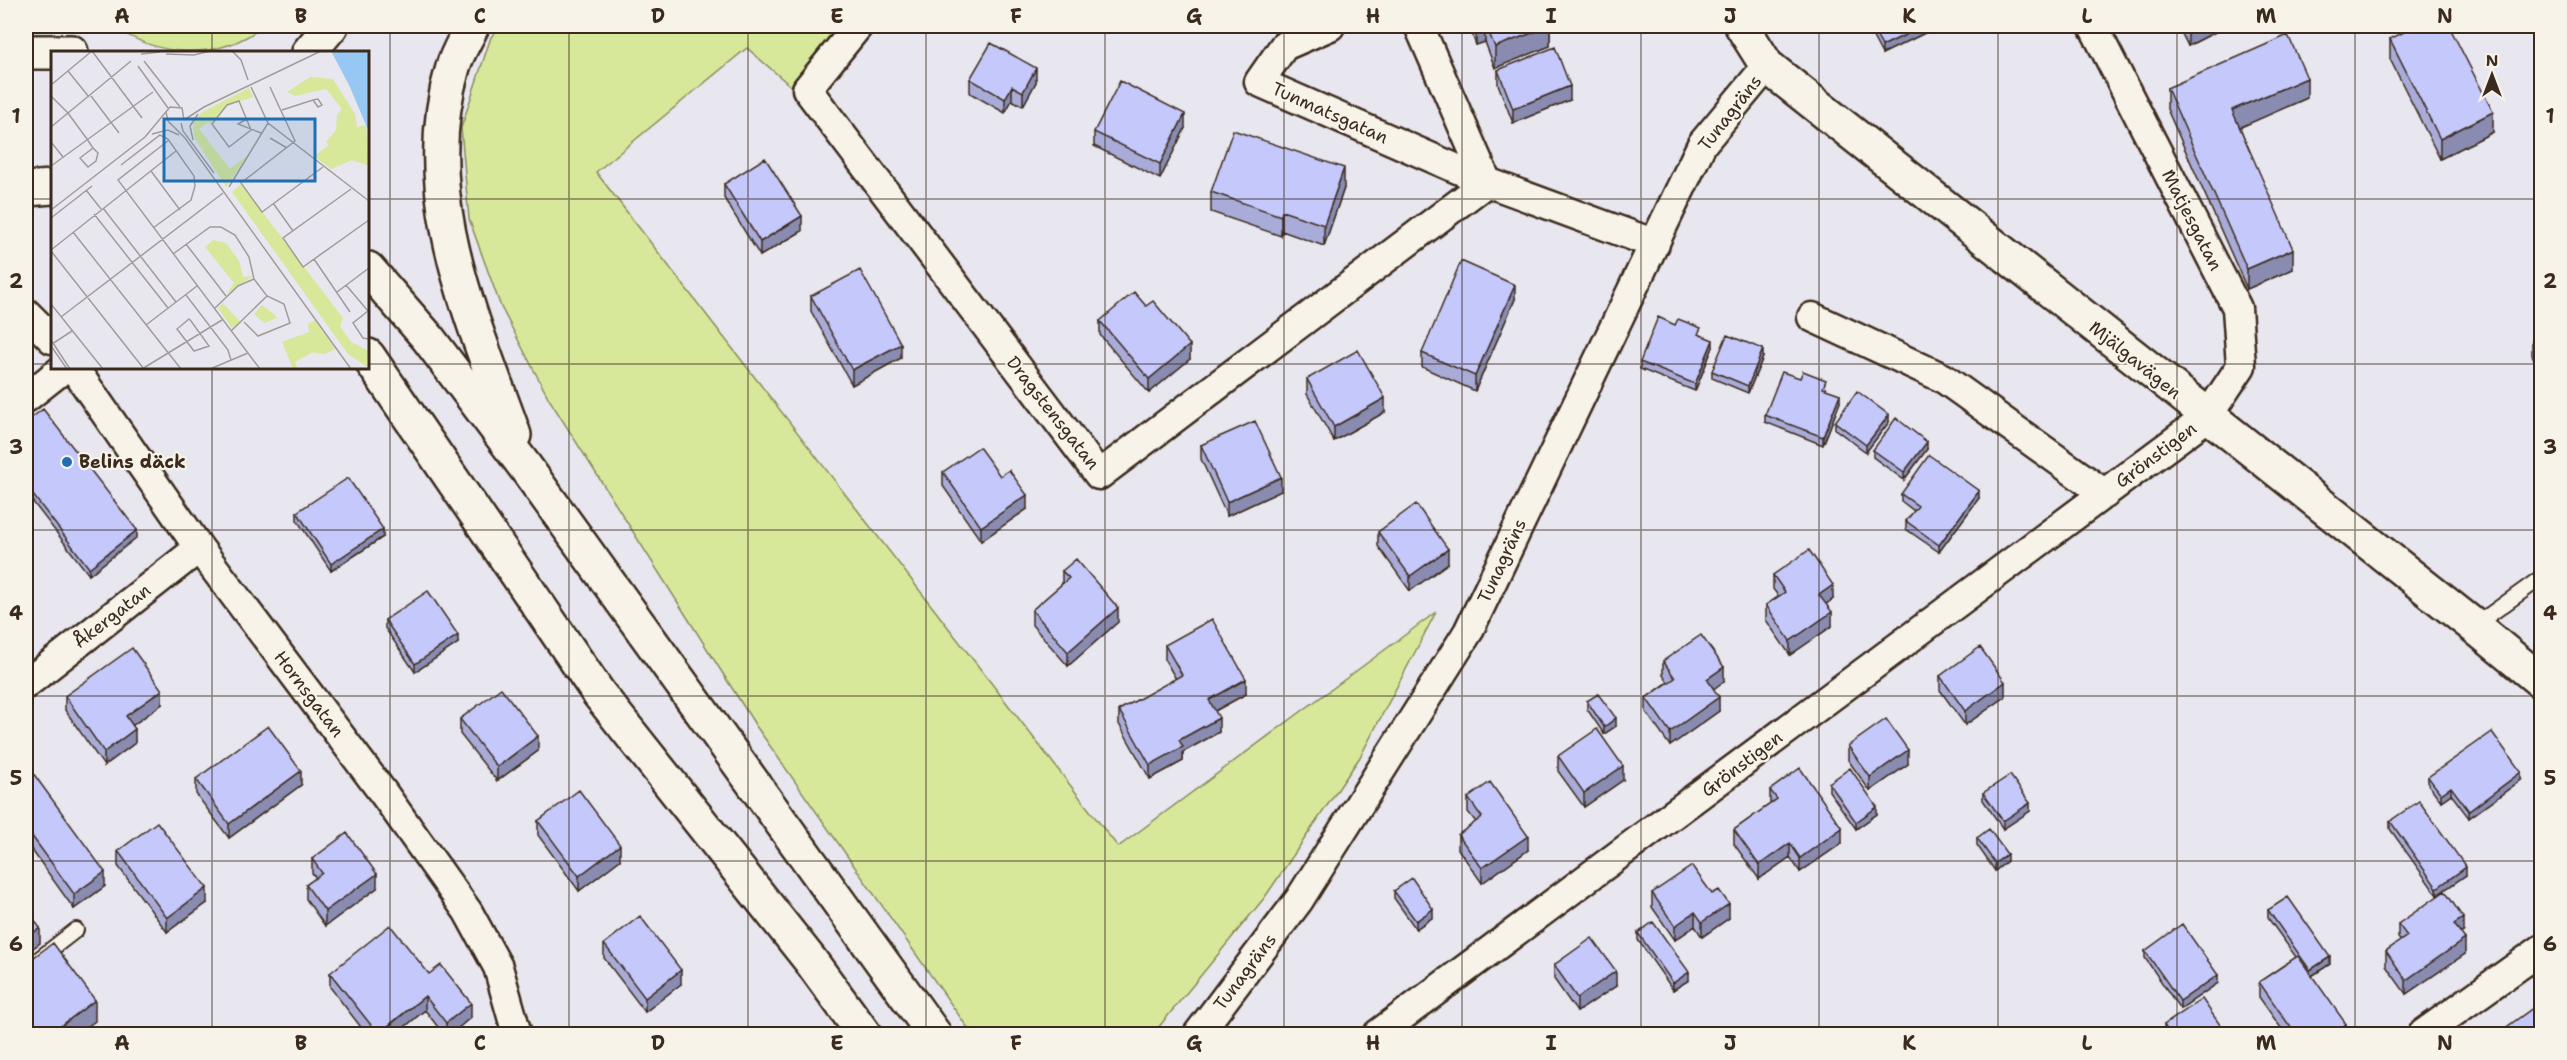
<svg xmlns="http://www.w3.org/2000/svg" width="2567" height="1060" viewBox="0 0 2567 1060" font-family="'Shantell Sans',sans-serif">
  <style>
    .green { fill: #d7e89b; stroke: #89895c; stroke-width: 1.5 }
    .lines { fill: none; stroke-linecap: round; stroke-linejoin: round }
    .lane-casing { stroke: #3b2a1e; stroke-width: 18 }
    .street-casing { stroke: #3b2a1e; stroke-width: 33 }
    .secondary-casing { stroke: #3b2a1e; stroke-width: 38 }
    .highway-casing { stroke: #3b2a1e; stroke-width: 38 }
    .lane { stroke: #f7f3e8; stroke-width: 14 }
    .street { stroke: #f7f3e8; stroke-width: 28 }
    .secondary { stroke: #f7f3e8; stroke-width: 33 }
    .highway { stroke: #f7f3e8; stroke-width: 33 }
    .wall { fill: #a9acd8; stroke: #3b2a1e; stroke-width: 1.5 }
    .shaded-wall { fill: #898cb0; stroke: #3b2a1e; stroke-width: 1.5 }
    .building { fill: #c4c8fb; stroke: #3b2a1e; stroke-width: 1.5 }
    .grid { fill: none; stroke: #3b2a1e; stroke-width: 1.5; stroke-opacity: 0.55 }
    .poi-dot { fill: #1f6fb2; stroke: #f7f3e8; stroke-width: 2 }
    .labels { text-anchor: middle; stroke-width: 4.5; stroke-linejoin: round; paint-order: stroke }
    .street-label { font-size: 18px; fill: #3b2a1e; stroke: #f7f3e8 }
    .poi-label { font-size: 18px; font-weight: bold; fill: #3b2a1e; stroke: #f7f3e8; text-anchor: start }
    .inset-road { fill: none; stroke: #a39b9b; stroke-width: 1.5 }
    .view { fill: #1f6fb2; fill-opacity: 0.15; stroke: #1f6fb2; stroke-width: 3 }
    .inset-edge { fill: none; stroke: #3b2a1e; stroke-width: 3 }
    .neatline { fill: none; stroke: #3b2a1e; stroke-width: 2 }
    .grid-label { font-size: 20px; text-anchor: middle; font-weight: bold; fill: #3b2a1e }
  </style>
  <rect width="100%" height="100%" fill="#e8e6ee"/>
  <filter id="ink" filterUnits="userSpaceOnUse"><feTurbulence type="fractalNoise" baseFrequency=".0167" numOctaves="2"/><feDisplacementMap in="SourceGraphic" scale="12" xChannelSelector="R" yChannelSelector="G"/><feConvolveMatrix kernelMatrix="1 2 1 2 8 2 1 2 1" color-interpolation-filters="sRGB"/></filter>
  <g filter="url(#ink)">
    <path class="green" d="M113,26H263C218,61 159,58 113,26Z
      M500,26H845L794,89L747,48L596,172L1118,847L1436,612L1360,757L1265,897L1153,1034H972L756,726L549,399L501,307L469,219L461,128L491,37Z"/>
    <g class="lines">
      <defs>
        <path id="lane" d="M2474,626L2542,577
          M26,969L76,930"/>
        <path id="street" d="M858,26L807,89L1099,475L1487,182
          M1330,26L1284,46L1259,82L1487,182L1655,244
          M1419,26L1487,182
          M26,313L52,339
          M1812,317L1943,378L2105,494
          M74,368L199,548L384,794L468,912L498,967L517,1034
          M26,398L64,368
          M26,684L199,548
          M1198,1034L1299,900L1468,632L1702,144L1767,66
          M1378,1034L2207,417L2241,366L2237,308L2093,26
          M2423,1034L2542,949"/>
        <path id="secondary" d="M1742,26L1767,66L2474,626L2542,682"/>
        <path id="highway" d="M472,26C466,39 457,53 453,67C415,194 472,317 514,435
          M26,52H71
          M309,52L331,26
          M26,189L52,187
          M368,269L428,338L526,468L934,1034
          M368,356L599,694L810,960L864,1034"/>
      </defs>
      <use href="#lane" class="lane-casing"/>
      <use href="#street" class="street-casing"/>
      <use href="#secondary" class="secondary-casing"/>
      <use href="#highway" class="highway-casing"/>
      <use href="#lane" class="lane"/>
      <use href="#street" class="street"/>
      <use href="#secondary" class="secondary"/>
      <use href="#highway" class="highway"/>
    </g>
    <path class="wall" d="M1469,26H1550V46L1495,68L1485,42L1476,45Z
      M1867,26H1939L1882,54Z
      M2178,26H2227L2188,46Z
      M2390,39L2493,132L2440,159L2390,59Z
      M1498,70L1570,100L1513,123L1498,84Z
      M970,79L1036,82L1023,106L1012,100L1005,113L970,93Z
      M2167,88L2307,98L2240,127L2293,269L2247,289L2167,109Z
      M1185,128L1160,179L1094,146V132Z
      M724,184L802,231L760,256L724,198Z
      M1344,188L1324,246L1282,231L1281,236L1211,212V192Z
      M811,296L901,358L852,385L811,311Z
      M1515,299L1475,391L1422,367V353Z
      M2541,314V372L2532,355V341L2540,337L2537,331V316Z
      M1100,321L1190,359L1149,393L1100,335Z
      M1701,335L1713,347L1695,391L1640,369V362Z
      M1763,357L1748,393L1712,378V371Z
      M1307,379L1385,412L1334,441L1307,394Z
      M1826,388V389L1840,402L1823,445L1765,422V415Z
      M26,422L137,537L89,575L26,493Z
      M1835,422H1889L1866,452L1835,429Z
      M1201,445L1281,491L1227,516L1201,459Z
      M1927,449L1904,480L1873,457V450Z
      M943,472L1000,476L1027,509L981,541L943,486Z
      M1901,494L1979,498L1939,552L1906,529V521L1914,511L1901,501Z
      M297,512L383,537L331,571L297,520Z
      M1378,532L1448,563L1410,591L1378,546Z
      M1062,571L1118,622L1068,666L1032,625V610L1062,584Z
      M1773,575L1833,599L1826,604L1832,626L1790,655L1766,620V605L1779,597L1773,589Z
      M385,620L458,643L415,672L385,628Z
      M1165,645L1246,694L1215,711L1219,732L1183,752V761L1150,779L1119,724V710L1176,679L1165,660Z
      M1663,661L1724,681L1713,689L1719,711L1670,746L1646,712V698L1668,682L1663,675Z
      M1940,676L2005,697L1965,725L1940,690Z
      M65,696L162,704L133,725L135,743L104,766L65,710Z
      M1587,701L1616,726L1604,734L1587,709Z
      M460,719L538,751L497,781L460,734Z
      M1848,746L1908,764L1870,791L1848,760Z
      M1558,756L1623,780L1584,807L1558,771Z
      M26,772L105,886L74,909L26,842Z
      M2428,777L2521,780L2469,818L2451,794L2441,801L2428,784Z
      M196,779L301,785L229,838L196,794Z
      M1829,783L1877,814L1856,829L1829,791Z
      M1770,790L1842,843L1800,872L1790,857L1759,879L1734,844V830L1770,804Z
      M1983,793L2030,811L2003,829L1983,800Z
      M1468,798L1528,850L1482,883L1458,849V835L1476,822L1468,812Z
      M538,821L620,860L579,891L538,835Z
      M2390,821L2466,875L2437,895L2390,829Z
      M1977,838L2007,861L1995,871L1977,845Z
      M118,851L207,903L167,932L118,866Z
      M312,859L377,888L325,926L306,899V885L316,878L312,873Z
      M1394,891L1433,917L1416,929L1394,898Z
      M1652,893L1729,918L1702,937L1695,926L1675,940L1652,907Z
      M2268,910L2330,964L2312,976L2346,1035H2286L2259,997V982L2296,957L2268,918Z
      M2398,924L2463,932L2461,933L2465,954L2406,994L2386,966V951L2401,941L2398,938Z
      M1638,933L1689,980L1673,990L1638,940Z
      M604,944L681,984L645,1012L604,958Z
      M2145,951L2218,983L2180,1009L2145,958Z
      M1554,965L1616,986L1577,1012L1554,979Z
      M330,973L429,974L471,1017L450,1035H444L425,1010L395,1035H367L330,987Z
      M2164,1025L2227,1035H2164Z"/>
    <path class="shaded-wall" d="M1476,26H1485V42L1476,45Z
      M1550,26V46L1495,68V47Z
      M1924,26H1939L1882,54V46Z
      M2200,26H2227L2188,46V32Z
      M1036,68V82L1023,106V92Z
      M2307,78V98L2232,131V110Z
      M1012,86V100L1005,113V99Z
      M1570,86V100L1513,123V109Z
      M2493,112V132L2440,159V139Z
      M1185,114V128L1160,179V164Z
      M1344,168V188L1324,246V225Z
      M1282,211V231L1281,236V216Z
      M802,216V231L760,256V242Z
      M2293,249V269L2247,289V269Z
      M1515,285V299L1475,391V376Z
      M1713,340V347L1695,391V384Z
      M901,344V358L852,385V370Z
      M1190,345V359L1149,393V379Z
      M1763,349V357L1748,393V386Z
      M1840,394V402L1823,445V437Z
      M1385,398V412L1334,441V427Z
      M1889,415V422L1866,452V445Z
      M1927,442V449L1904,480V472Z
      M1281,477V491L1227,516V502Z
      M1979,491V498L1939,552V545Z
      M1027,495V509L981,541V527Z
      M383,529V537L331,571V564Z
      M137,530V537L89,575V568Z
      M1448,549V563L1410,591V576Z
      M1833,585V599L1819,609V595Z
      M1118,608V622L1068,666V652Z
      M1832,612V626L1790,655V641Z
      M458,635V643L415,672V664Z
      M1724,667V681L1707,694V679Z
      M1246,679V694L1209,714V700Z
      M2005,682V697L1965,725V711Z
      M162,690V704L126,730V716Z
      M1719,697V711L1670,746V732Z
      M1219,718V732L1183,752V761L1150,779V765L1179,740Z
      M1616,718V726L1604,734V727Z
      M135,729V743L104,766V752Z
      M538,736V751L497,781V767Z
      M1908,750V764L1870,791V777Z
      M1623,766V780L1584,807V793Z
      M301,771V785L229,838V824Z
      M2521,772V780L2469,818V811Z
      M2451,787V794L2441,801V794Z
      M2030,803V811L2003,829V821Z
      M1877,807V814L1856,829V822Z
      M1842,828V843L1800,872V858Z
      M1528,836V850L1482,883V868Z
      M1790,843V857L1759,879V865Z
      M620,845V860L579,891V876Z
      M2007,854V861L1995,871V863Z
      M2466,867V875L2437,895V888Z
      M105,872V886L74,909V894Z
      M377,874V888L325,926V911Z
      M207,888V903L167,932V918Z
      M1729,904V918L1702,937V922Z
      M1433,909V917L1416,929V921Z
      M1695,912V926L1675,940V926Z
      M2463,918V932L2454,938V924Z
      M40,928V943L26,953V938Z
      M2465,939V954L2406,994V980Z
      M2330,957V964L2310,977V970Z
      M681,970V984L645,1012V998Z
      M1616,971V986L1577,1012V998Z
      M1689,972V980L1673,990V983Z
      M2218,975V983L2180,1009V1001Z
      M425,996V1010L395,1035H378Z
      M95,1000V1021L76,1035H49Z
      M471,1003V1017L450,1035H446V1023Z
      M2346,1024V1035H2331Z"/>
    <path class="building" d="M1486,26H1550L1495,47Z
      M1871,26H1924L1882,46Z
      M2185,26H2200L2188,32Z
      M2416,26H2449L2493,112L2440,139L2390,39Z
      M2288,35L2307,78L2232,110L2293,249L2247,269L2167,88Z
      M991,43L1036,68L1023,92L1012,86L1005,99L970,79Z
      M1555,47L1570,86L1513,109L1498,70Z
      M1120,81L1185,114L1160,164L1094,132Z
      M1233,130L1344,168L1324,225L1282,211L1281,216L1211,192Z
      M765,158L802,216L760,242L724,184Z
      M1461,261L1515,285L1475,376L1422,353Z
      M860,270L901,344L852,370L811,296Z
      M1134,292L1146,306L1153,301L1190,345L1149,379L1100,321Z
      M2541,314V326L2537,316Z
      M1658,317L1675,325L1678,319L1701,328L1698,334L1713,340L1695,384L1640,362Z
      M1727,335L1763,349L1748,386L1712,371Z
      M2541,336V358L2532,341Z
      M1358,350L1385,398L1334,427L1307,379Z
      M1803,371L1826,380L1823,388L1840,394L1823,437L1765,415L1782,372L1800,378Z
      M1857,391L1889,415L1866,445L1835,422Z
      M43,409L137,530L89,568L26,486V422Z
      M1896,418L1927,442L1904,472L1873,450Z
      M1255,421L1281,477L1227,502L1201,445Z
      M979,447L1000,476L1009,470L1027,495L981,527L943,472Z
      M1929,455L1979,491L1939,545L1906,521L1918,506L1901,494Z
      M348,478L383,529L331,564L297,512Z
      M1416,504L1448,549L1410,576L1378,532Z
      M1809,550L1833,585L1819,595L1832,612L1790,641L1766,605L1785,592L1773,575Z
      M1076,559L1118,608L1068,652L1032,610L1069,578L1062,571Z
      M428,591L458,635L415,664L385,620Z
      M1212,619L1246,679L1209,700L1219,718L1179,740L1183,747L1150,765L1119,710L1182,675L1165,645Z
      M1701,635L1724,667L1707,679L1719,697L1670,732L1646,698L1675,678L1663,661Z
      M1980,647L2005,682L1965,711L1940,676Z
      M132,648L162,690L126,716L135,729L104,752L65,696Z
      M501,688L538,736L497,767L460,719Z
      M1598,694L1616,718L1604,727L1587,701Z
      M1886,719L1908,750L1870,777L1848,746Z
      M268,726L301,771L229,824L196,779Z
      M1597,729L1623,766L1584,793L1558,756Z
      M2492,732L2521,772L2469,811L2451,787L2441,794L2428,777Z
      M1800,768L1842,828L1800,858L1790,843L1759,865L1734,830L1777,799L1770,790Z
      M1850,768L1877,807L1856,822L1829,783Z
      M30,769L105,872L74,894L26,828V772Z
      M2010,775L2030,803L2003,821L1983,793Z
      M1490,782L1528,836L1482,868L1458,835L1482,817L1468,798Z
      M579,790L620,845L579,876L538,821Z
      M2419,801L2466,867L2437,888L2390,821Z
      M157,822L207,888L167,918L118,851Z
      M1989,829L2007,854L1995,863L1977,838Z
      M347,833L377,874L325,911L306,885L322,873L312,859Z
      M1692,866L1712,894L1719,890L1729,904L1702,922L1695,912L1675,926L1652,893Z
      M1412,878L1433,909L1416,921L1394,891Z
      M2445,891L2463,918L2454,924L2465,939L2406,980L2386,951L2407,936L2398,924Z
      M2288,897L2330,957L2310,970L2268,910Z
      M26,909L40,928L26,938Z
      M640,916L681,970L645,998L604,944Z
      M1653,922L1689,972L1673,983L1638,933Z
      M2182,924L2218,975L2180,1001L2145,951Z
      M390,925L429,974L441,965L471,1003L446,1023L425,996L378,1034L330,973Z
      M1592,938L1616,971L1577,998L1554,965Z
      M53,943L95,1000L49,1035H26V963Z
      M2298,956L2346,1024L2331,1035H2296L2259,982Z
      M2202,999L2227,1035H2170L2164,1025Z
      M2541,1002V1035H2508L2504,1029Z"/>
  </g>
  <path class="grid" d="M212,26V52M390,26V1034M569,26V1034M748,26V1034M926,26V1034M1105,26V1034M1284,26V1034M1462,26V1034M1641,26V1034M1819,26V1034M1998,26V1034M2177,26V1034M2355,26V1034M26,199H52M368,199H2542M26,364H52M368,364H2542M212,368V1034M26,530H2542M26,696H2542M26,861H2542"/>
  <circle class="poi-dot" cx="67" cy="462" r="6"/>
  <g class="labels">
    <g class="street-label">
      <text transform="translate(1330 113) rotate(24)" y="6">Tunmatsgatan</text>
      <text transform="translate(1730 113) rotate(-52)" y="6">Tunagräns</text>
      <text transform="translate(2192 220) rotate(63)" y="6">Matjesgatan</text>
      <text transform="translate(2135 360) rotate(39)" y="6">Mjälgavägen</text>
      <text transform="translate(1053 413) rotate(52)" y="6">Dragstensgatan</text>
      <text transform="translate(2156 455) rotate(-37)" y="6">Grönstigen</text>
      <text transform="translate(1502 561) rotate(-65)" y="6">Tunagräns</text>
      <text transform="translate(112 616) rotate(-38)" y="6">Åkergatan</text>
      <text transform="translate(309 694) rotate(53)" y="6">Hornsgatan</text>
      <text transform="translate(1742 764) rotate(-37)" y="6">Grönstigen</text>
      <text transform="translate(1245 972) rotate(-53)" y="6">Tunagräns</text>
    </g>
    <g class="poi-label">
      <text x="79" y="468">Belins däck</text>
    </g>
  </g>
  <g transform="translate(51 51)">
    <rect width="318" height="318" fill="#e8e6ee"/>
    <path d="M259,26L282,28L304,63L306,76L315,74L318,115L301,109L280,118L263,105L278,94L275,91L285,79L286,64L291,58L275,38L244,45L236,41ZM198,37L202,46L176,54L160,73L157,71L148,78L179,118L197,104L175,136L143,86L142,70L153,60ZM190,133L292,267L289,275L300,291L318,300V317L297,303L181,141ZM162,189L175,192L188,210L192,226L202,225L176,243L183,232L154,196ZM172,252L190,272L181,277L167,257ZM211,254L224,264L226,267L213,272L203,263ZM264,269L284,298L274,303L263,302L256,290L262,301L244,311L246,316L242,318L231,291L258,281L257,273Z" fill="#d7e89b"/>
    <path d="M280,0H318V81L298,34Z" fill="#97c8f3"/>
    <path class="inset-road" d="M41,0L91,67M181,0L190,9L197,29M90,3L109,1M115,3L143,4L159,0M93,10L129,56M87,15L117,57M17,20L38,46M0,34L41,0M200,36L217,72L318,150M219,36L244,90L190,132L211,161L272,116M0,45L17,62L36,88L42,97L47,102L45,110L37,116L29,107L42,97M40,45L68,82M188,50L200,79L178,96L161,73L176,54ZM231,59L262,49L267,48L271,54L267,56L262,49M115,61L117,70L134,87L300,318M196,68L187,73L210,82M133,69L153,56L270,0M130,72L132,80L163,122M0,76L80,10M101,83L117,79L128,84M219,87L236,97M118,89L67,129L209,318M142,89L139,75L147,63M0,91L12,106M70,114L109,84L117,88L143,125L144,135L140,149L102,177M0,115L102,41M100,120L129,159M178,136L217,72M300,138L232,187L252,216L318,169M35,139L50,158M222,152L242,180M52,157L125,251M0,159L94,86L119,56L131,57L133,69M43,163L117,257M0,167L41,135M22,181L130,318M135,193L175,245M0,199L125,100M0,200L93,318M122,203L159,176H170L184,184L198,206L203,228L216,245L233,253L239,272L207,285L193,271M263,208L299,261M295,234L317,260M286,241L318,217M135,244L177,299L180,309M0,253L52,318M164,257L187,235L203,228M317,260L302,272L312,287L318,288M10,266L172,142M138,268L140,270L158,295L143,300L126,278ZM95,274L146,235M180,280L216,245M0,289L19,318M1,293L21,280M0,295L16,318M91,318L171,269M159,318L197,302"/>
    <path class="view" d="M113,68H264V130H113Z"/>
    <rect width="318" height="318" class="inset-edge"/>
  </g>
  <rect width="2567" height="1060" fill="none" stroke="#f7f3e8" stroke-width="66"/>
  <g transform="translate(2492 75)" stroke="#f7f3e8" stroke-width="4.5" paint-order="stroke">
  <path d="M0-4.5L10 22L0 15L-10 22Z" fill="#3b2a1e"/>
  <text y="-9" font-size="16" font-weight="bold" text-anchor="middle" fill="#3b2a1e">N</text>
  </g>
  <rect x="33" y="33" width="2501" height="994" class="neatline"/>
  <g class="grid-label">
    <text x="122" y="23">A</text>
    <text x="301" y="23">B</text>
    <text x="480" y="23">C</text>
    <text x="658" y="23">D</text>
    <text x="837" y="23">E</text>
    <text x="1016" y="23">F</text>
    <text x="1194" y="23">G</text>
    <text x="1373" y="23">H</text>
    <text x="1551" y="23">I</text>
    <text x="1730" y="23">J</text>
    <text x="1909" y="23">K</text>
    <text x="2087" y="23">L</text>
    <text x="2266" y="23">M</text>
    <text x="2445" y="23">N</text>
    <text x="16" y="123">1</text>
    <text x="2550" y="123">1</text>
    <text x="16" y="288">2</text>
    <text x="2550" y="288">2</text>
    <text x="16" y="454">3</text>
    <text x="2550" y="454">3</text>
    <text x="16" y="620">4</text>
    <text x="2550" y="620">4</text>
    <text x="16" y="785">5</text>
    <text x="2550" y="785">5</text>
    <text x="16" y="951">6</text>
    <text x="2550" y="951">6</text>
    <text x="122" y="1050">A</text>
    <text x="301" y="1050">B</text>
    <text x="480" y="1050">C</text>
    <text x="658" y="1050">D</text>
    <text x="837" y="1050">E</text>
    <text x="1016" y="1050">F</text>
    <text x="1194" y="1050">G</text>
    <text x="1373" y="1050">H</text>
    <text x="1551" y="1050">I</text>
    <text x="1730" y="1050">J</text>
    <text x="1909" y="1050">K</text>
    <text x="2087" y="1050">L</text>
    <text x="2266" y="1050">M</text>
    <text x="2445" y="1050">N</text>
  </g>
</svg>
